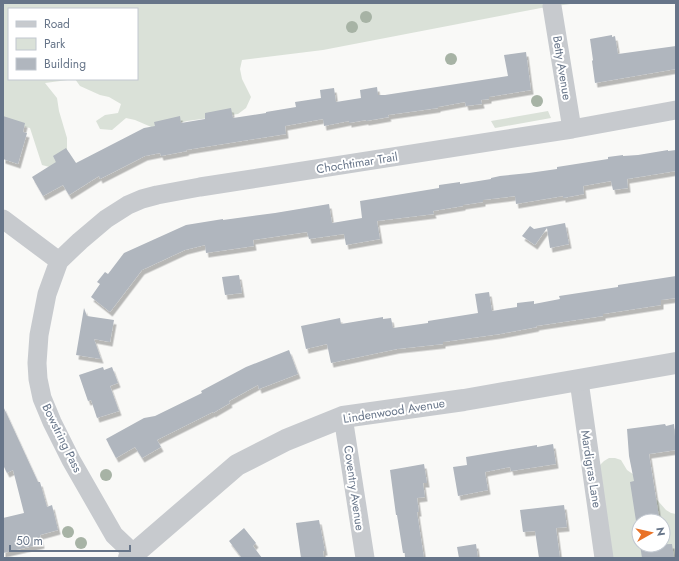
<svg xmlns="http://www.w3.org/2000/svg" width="679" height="561" viewBox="0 0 679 561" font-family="Jost,sans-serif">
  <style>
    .green { fill: #dae1d8; fill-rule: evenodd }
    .building { fill: #b0b6be; filter: url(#shadow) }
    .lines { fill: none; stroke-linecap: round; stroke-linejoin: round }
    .minor { stroke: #c7cace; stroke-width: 19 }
    .tertiary { stroke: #c7cace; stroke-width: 22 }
    .tree { fill: #a7b3a5 }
    .labels { text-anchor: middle; stroke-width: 4; stroke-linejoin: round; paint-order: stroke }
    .street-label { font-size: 12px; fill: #677589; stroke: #fff }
  </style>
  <defs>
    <filter id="shadow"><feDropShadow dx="2.5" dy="4.5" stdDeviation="0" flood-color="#0004"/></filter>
  </defs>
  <rect width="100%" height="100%" fill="#f9f9f7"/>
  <path class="green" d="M3,3H578L541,8L323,50L242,60L240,69L242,79L251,97L246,108L238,114L187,121L156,129L135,120L126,118L112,130L100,129L96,121L105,115L118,113L121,104L109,97L100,95L80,86L75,79L45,83L57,98L59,111L67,138V160L57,169L42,165L30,128L12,124L3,129ZM9,9H137V79H9Z
    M548,111L551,118L495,128L491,121Z
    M609,458H615L621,460L627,470L637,477L666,510L671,513L676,514V558H603L600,465L604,461ZM639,521H663V545H639Z"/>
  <path class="building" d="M612,35V37L615,36L618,54L676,46V69L595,83L592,61L593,60L590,39Z
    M526,52L531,90L489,97V99L481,100L482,104L466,106L465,102L438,107V108L388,115L389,117L366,121V120L349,123V121L324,126L323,119L285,126L286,134L186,150L187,151L161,156L160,153L145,156L100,179L99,176L69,195L63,185L43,196L32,177L56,162L53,156L66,148L76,163L144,128L155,126L154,122L180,116L181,123L205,119V113L231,108L233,118L266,113V112L296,107L295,102L321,98L320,90L334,88L336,102L361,98L360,90L377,87L378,95H385L508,76L504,55Z
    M3,116L25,123L23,132L27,133L18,164L3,159Z
    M668,150V151L676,150V171L627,179L628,188L613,190L611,181L583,186L584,194L563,198V196L516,204L515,196L483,200V202L463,205V206L433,211L434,214L377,221L380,239L346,245L344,234L309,239L307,232L253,240L254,246L206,253L205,245L185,250L142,270L110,312L91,297L100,284L97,282L105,272L108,274L124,253L186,225L223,219V220L275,213L329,204L332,223L362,218L360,201L439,188V185L460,182V184L491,179V178L500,176L529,173L557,169V167L608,159V157L623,155V156L638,155Z
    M565,223L569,244L550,248L547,228L535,245L522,236L530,226L534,229Z
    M239,275L242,293L225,295L222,277Z
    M676,276V298L661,300V305L603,314V316L536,326L537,327L500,334L443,342V344L397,349L331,363L327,344L306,349L301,326L340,318L341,324L383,317V319L391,318L393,328L428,323V321L478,313L475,294L489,292L492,311L517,307V303L534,301V304L560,299L559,296L618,287V285Z
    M84,308L87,316L114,320L110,342L94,339L101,359L76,355Z
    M289,350L298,374L259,389L258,385L229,401L230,403L213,413V412L157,440L161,447L142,458L135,447L116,458L106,439L144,418L155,416L202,393L201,391L246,367Z
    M103,367L104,370L112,367L118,383L110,386L119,411L97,418L91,400L88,401L79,375Z
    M3,406L38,482H40L47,507L52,505L58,530L40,535L42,544L3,553V518L24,513L13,470L7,473L3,465Z
    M665,424L666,426L674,424L676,450L649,454L659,517L636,521L630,482L634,481L629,456L627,429Z
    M553,444L556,464L511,471L510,467L485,472L488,490L458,496L453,467L467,465L466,457L537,445V447Z
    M424,464L427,483H423L425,497L417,498L419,512H417L424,558H405V553H403L397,515H396L390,470Z
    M564,505L567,527L556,528L560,558H539L535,531L523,532L520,510Z
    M319,520L325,551H323L324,558H301L296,523Z
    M244,528L256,543L253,546L262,558H242L229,541Z
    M476,544L478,558H459L457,547Z
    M672,544L674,558H642L640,545Z"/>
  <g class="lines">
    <path class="minor" d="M552,6L572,129
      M3,219L59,261
      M579,381L604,558
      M343,417L365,558
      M134,554L114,535L71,460L52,422L42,398L38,379L37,363L39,335L47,294L59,261L80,241L106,219L128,205L142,199L157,195L200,187L572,129L676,110"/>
    <path class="tertiary" d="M129,558L237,465L286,440L343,417L464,400L676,363"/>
  </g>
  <g class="tree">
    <circle cx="366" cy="17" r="6"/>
    <circle cx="352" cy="27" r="6"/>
    <circle cx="451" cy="59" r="6"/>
    <circle cx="537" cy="101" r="6"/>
    <circle cx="106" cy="475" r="6"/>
    <circle cx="68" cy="532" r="6"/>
    <circle cx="81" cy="543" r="6"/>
  </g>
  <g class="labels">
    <g class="street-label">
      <text transform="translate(562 68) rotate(81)" y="4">Betty Avenue</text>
      <text transform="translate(357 163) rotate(-9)" y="4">Chochtimar Trail</text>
      <text transform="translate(394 411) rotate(-9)" y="4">Lindenwood Avenue</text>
      <text transform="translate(62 438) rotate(64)" y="4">Bowstring Pass</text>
      <text transform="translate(591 469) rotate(81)" y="4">Mardigras Lane</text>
      <text transform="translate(354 488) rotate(82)" y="4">Coventry Avenue</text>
    </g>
  </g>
  <rect width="679" height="561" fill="none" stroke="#677589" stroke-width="8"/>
  <rect x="8" y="8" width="130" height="72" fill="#ffffff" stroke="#c2c8d0"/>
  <rect x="16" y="21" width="20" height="6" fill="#c7cace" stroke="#c2c8d0"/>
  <text x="44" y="28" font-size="12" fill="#677589">Road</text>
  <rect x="16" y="38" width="20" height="12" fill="#dae1d8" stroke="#c2c8d0"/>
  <text x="44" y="48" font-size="12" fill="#677589">Park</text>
  <rect x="16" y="58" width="20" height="12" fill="#b0b6be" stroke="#c2c8d0"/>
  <text x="44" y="68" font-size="12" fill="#677589">Building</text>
  <g transform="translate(651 533) rotate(82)"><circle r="19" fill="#ffffff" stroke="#c2c8d0"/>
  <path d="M0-3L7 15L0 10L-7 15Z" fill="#e97227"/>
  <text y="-6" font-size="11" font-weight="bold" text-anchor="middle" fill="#677589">N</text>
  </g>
  <path d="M10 545v6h120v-6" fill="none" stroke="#677589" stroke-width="2"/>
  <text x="16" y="545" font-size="12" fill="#677589" stroke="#ffffff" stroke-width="3" paint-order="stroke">50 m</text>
</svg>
